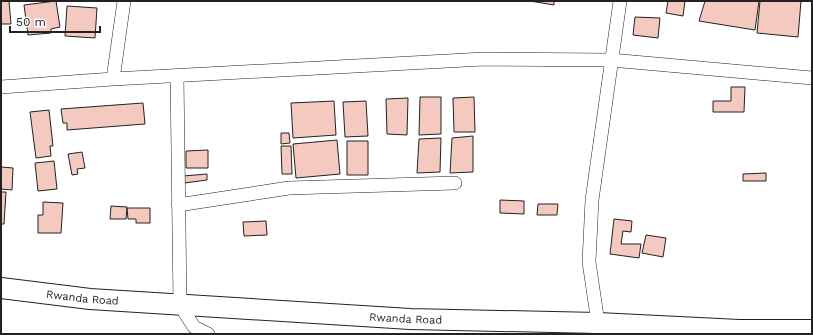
<svg xmlns="http://www.w3.org/2000/svg" width="813" height="335" viewBox="0 0 813 335" font-family="'Work Sans',sans-serif">
  <style>
    .building { fill: #f3c9c0; stroke: #222 }
    .lines { fill: none; stroke-linecap: round; stroke-linejoin: round }
    .minor-casing { stroke: #222; stroke-width: 14 }
    .highway-casing { stroke: #222; stroke-width: 22 }
    .minor { stroke: #fff; stroke-width: 13 }
    .highway { stroke: #fff; stroke-width: 20 }
    .labels { text-anchor: middle; stroke-width: 3; stroke-linejoin: round; paint-order: stroke }
    .street-label { font-size: 11px; fill: #222; stroke: #fff }
  </style>
  <rect width="100%" height="100%" fill="#fff"/>
  <path class="building" d="M1,1H9L11,24H1V30Z
    M56,1L60,27L51,29V33L28,35L24,5Z
    M530,1H554V5Z
    M668,1H685L683,16L666,13Z
    M705,1H759L755,30L699,21Z
    M760,1H801L798,37L757,33Z
    M67,6L97,8L95,38L65,36Z
    M635,17L660,18L658,38L633,35Z
    M731,87H745L744,112H713V101H731Z
    M420,97H441V134L419,135Z
    M474,97L475,132H454L453,98Z
    M408,98L407,135L387,134L386,99Z
    M334,101L336,135L293,138L291,103Z
    M366,101L368,136L345,137L343,102Z
    M143,103L145,124L67,130V123H63L61,109Z
    M49,110L53,146H50L51,156L36,158L30,112Z
    M281,133H289L290,143L281,144Z
    M473,136V172L450,173L452,138Z
    M441,138L440,172L417,173L419,139Z
    M337,140L340,174L296,178L293,144Z
    M347,141H368V175H347Z
    M281,146H291L292,174H282Z
    M208,150V168H186V151Z
    M82,152L85,168L77,169L78,174L72,175L68,154Z
    M54,161L57,189L38,191L35,163Z
    M1,167L13,168L12,190L1,189Z
    M766,173V181H743V174Z
    M207,174V180L184,183L183,176Z
    M1,192H6L4,224H1Z
    M500,200L524,201V214L500,213Z
    M43,202L63,203L61,233H38V215H43Z
    M538,204H558L557,215H537Z
    M111,206L127,207L126,219H110Z
    M127,208H150V223H136V219H128Z
    M614,219L632,221L631,232L623,231L621,244H641L639,258L610,254Z
    M266,221L267,235L244,236L243,222Z
    M646,235L666,238L663,257L642,253Z"/>
  <g class="lines">
    <defs>
      <path id="minor" d="M177,76L180,305L194,327L208,334
        M113,79L124,1
        M1,87L113,79L484,59L611,60L812,78
        M178,205L289,188L455,183
        M598,334V323L589,262L592,200L620,1"/>
      <g id="highway">
        <path id="s1" d="M1,288L90,299L410,319L598,323L739,330H812"/>
      </g>
    </defs>
    <use href="#minor" class="minor-casing"/>
    <use href="#highway" class="highway-casing"/>
    <use href="#minor" class="minor"/>
    <use href="#highway" class="highway"/>
  </g>
  <g class="labels">
    <g class="street-label">
      <text dy="4" stroke="none"><textPath href="#s1" startOffset="82">Rwanda Road</textPath></text>
      <text dy="4" stroke="none"><textPath href="#s1" startOffset="406">Rwanda Road</textPath></text>
    </g>
  </g>
  <rect width="813" height="335" fill="none" stroke="#222222" stroke-width="4"/>
  <path d="M10 26v6h90v-6" fill="none" stroke="#222222" stroke-width="2"/>
  <text x="16" y="26" font-size="12" fill="#222222" stroke="#ffffff" stroke-width="3" paint-order="stroke">50 m</text>
</svg>
